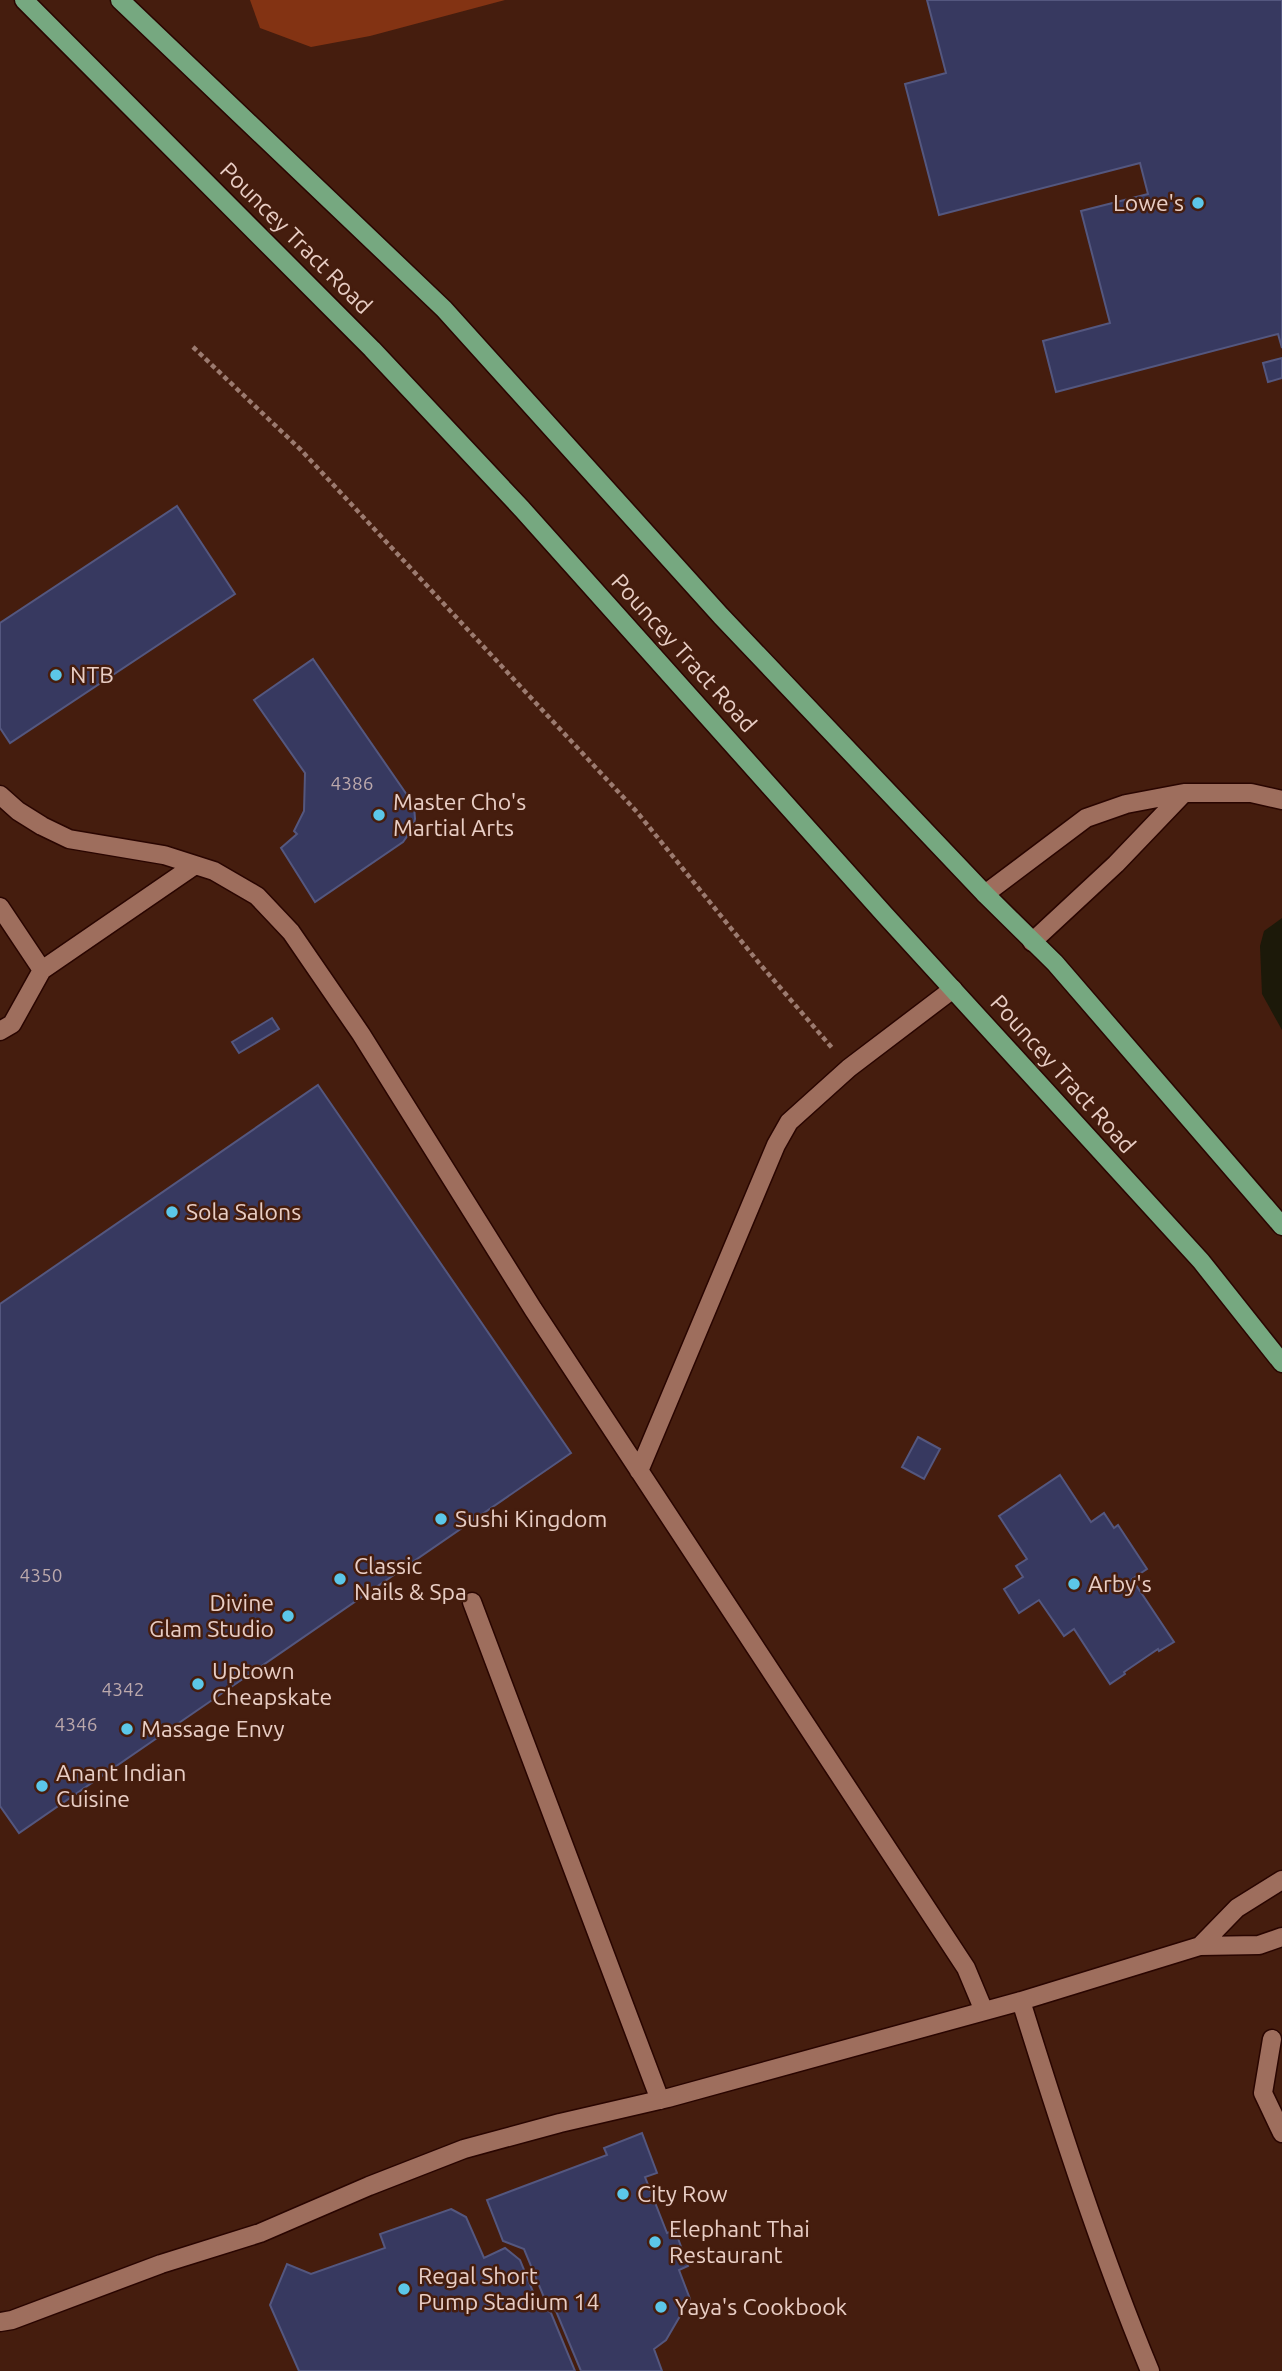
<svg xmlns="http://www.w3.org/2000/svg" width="1282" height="2371" viewBox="0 0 1282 2371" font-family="Ubuntu,sans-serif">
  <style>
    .forest { fill: #833313 }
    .water { fill: #1c1909 }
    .building { fill: #373960; stroke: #54577f; stroke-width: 2 }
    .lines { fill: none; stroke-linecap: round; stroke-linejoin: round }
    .minor-casing { stroke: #290500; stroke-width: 21 }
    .major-casing { stroke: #290500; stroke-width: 21 }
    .path { stroke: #9c7b70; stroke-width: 4.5; stroke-dasharray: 5 3.5; stroke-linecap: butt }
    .minor { stroke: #9e6e5d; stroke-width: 18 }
    .major { stroke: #76a880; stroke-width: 18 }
    .poi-dot { fill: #5cc7e8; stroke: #451d0e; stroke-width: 2.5 }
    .labels { text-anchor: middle; stroke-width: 5; stroke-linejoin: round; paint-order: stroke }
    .number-label { font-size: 19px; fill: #bca9ac }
    .poi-label { font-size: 23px; fill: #e9cec5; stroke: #451d0e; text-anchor: start }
    .street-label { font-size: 23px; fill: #e9cec5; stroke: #451d0e }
  </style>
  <rect width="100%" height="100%" fill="#451d0e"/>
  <path class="forest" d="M250,0H505L370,36L311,47L260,28Z"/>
  <path class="water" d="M1282,918V1030L1262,994L1260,946L1264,931Z"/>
  <path class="building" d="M927,0H1282V348L1278,334L1056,392L1043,341L1110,323L1081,211L1148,194L1140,163L939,215L905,84L946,73Z
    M1282,358V378L1268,382L1263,363Z
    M177,506L235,594L10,743L0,728V623Z
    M313,659L414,805L415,819L413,828L403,842L315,902L281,848L297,834L294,831L304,811L305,773L254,700Z
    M272,1018L279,1029L239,1053L232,1042Z
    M318,1085L571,1453L19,1833L0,1806V1304Z
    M918,1437L940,1449L924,1479L902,1467Z
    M1060,1475L1091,1522L1104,1513L1114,1528L1118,1525L1147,1569L1132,1579L1174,1642L1159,1651L1158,1649L1124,1672L1125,1674L1110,1684L1074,1629L1064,1636L1039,1600L1019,1613L1004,1589L1023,1577L1016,1566L1027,1559L999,1516Z
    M642,2133L657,2173L645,2177L667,2233L675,2230L688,2266L679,2270L690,2299L666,2340L654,2349L662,2371H581L556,2311L548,2307L524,2249L503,2241L487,2200L607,2155L604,2148Z
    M451,2209L466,2217L484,2258L505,2248L520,2260L538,2304L551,2313L575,2371H299L270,2305L287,2264L311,2274L385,2248L380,2234Z"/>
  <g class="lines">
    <defs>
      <path id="minor" d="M0,795L18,811L42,826L69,839L164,855L214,871L257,896L291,932L361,1034L533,1309L966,1968L984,2011
        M985,894L1086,818L1126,804L1184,793H1251L1282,800
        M0,907L42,970L195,865
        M1032,942L1116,864L1184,793
        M0,1031L12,1024L42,970
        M639,1471L776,1145L789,1122L849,1068L953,989
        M472,1602L660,2100
        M1200,1946L1237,1908L1282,1880
        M1021,2001C1060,2126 1100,2250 1150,2371
        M1272,2039L1263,2093L1282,2133
        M0,2322L12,2320L161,2264L260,2233L369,2186L464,2149L560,2123L668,2098L1021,2001L1200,1946L1259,1945L1282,1937"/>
      <path id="major" d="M24,0L372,349L522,509L885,915L1201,1261L1282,1363
        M120,0L444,309L721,616L985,894L1055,963L1282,1226"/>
    </defs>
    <use href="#minor" class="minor-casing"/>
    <use href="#major" class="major-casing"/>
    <path class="path" d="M193,347L301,450L637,812L759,963L833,1049"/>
    <use href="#minor" class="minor"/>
    <use href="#major" class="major"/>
  </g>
  <g class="poi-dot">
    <circle cx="1198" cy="203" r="7"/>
    <circle cx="56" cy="675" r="7"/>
    <circle cx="379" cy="815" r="7"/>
    <circle cx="172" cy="1212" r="7"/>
    <circle cx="441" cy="1519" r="7"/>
    <circle cx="340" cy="1579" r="7"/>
    <circle cx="1074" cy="1584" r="7"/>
    <circle cx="288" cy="1616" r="7"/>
    <circle cx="198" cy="1684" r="7"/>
    <circle cx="127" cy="1729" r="7"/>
    <circle cx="42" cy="1786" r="7"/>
    <circle cx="623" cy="2194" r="7"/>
    <circle cx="655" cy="2242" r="7"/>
    <circle cx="404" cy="2289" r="7"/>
    <circle cx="661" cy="2307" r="7"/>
  </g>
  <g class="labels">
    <g class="number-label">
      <text x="352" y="790">4386</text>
      <text x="41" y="1582">4350</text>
      <text x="123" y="1696">4342</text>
      <text x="76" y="1731">4346</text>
    </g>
    <g class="poi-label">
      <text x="1184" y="211" text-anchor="end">Lowe's</text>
      <text x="70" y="683">NTB</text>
      <text x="393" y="810">Master Cho's<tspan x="393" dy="26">Martial Arts</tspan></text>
      <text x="186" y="1220">Sola Salons</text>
      <text x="455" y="1527">Sushi Kingdom</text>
      <text x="354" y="1574">Classic<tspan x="354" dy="26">Nails &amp; Spa</tspan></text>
      <text x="1088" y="1592">Arby's</text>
      <text x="274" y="1611" text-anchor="end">Divine<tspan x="274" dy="26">Glam Studio</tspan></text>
      <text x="212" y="1679">Uptown<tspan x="212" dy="26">Cheapskate</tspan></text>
      <text x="141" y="1737">Massage Envy</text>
      <text x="56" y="1781">Anant Indian<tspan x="56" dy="26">Cuisine</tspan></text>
      <text x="637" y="2202">City Row</text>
      <text x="669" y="2237">Elephant Thai<tspan x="669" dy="26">Restaurant</tspan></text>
      <text x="418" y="2284">Regal Short<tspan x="418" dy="26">Pump Stadium 14</tspan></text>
      <text x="675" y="2315">Yaya's Cookbook</text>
    </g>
    <g class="street-label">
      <text transform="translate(296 238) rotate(45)" y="8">Pouncey Tract Road</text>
      <text transform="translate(684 653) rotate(48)" y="8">Pouncey Tract Road</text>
      <text transform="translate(1063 1074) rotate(48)" y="8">Pouncey Tract Road</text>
    </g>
  </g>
</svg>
